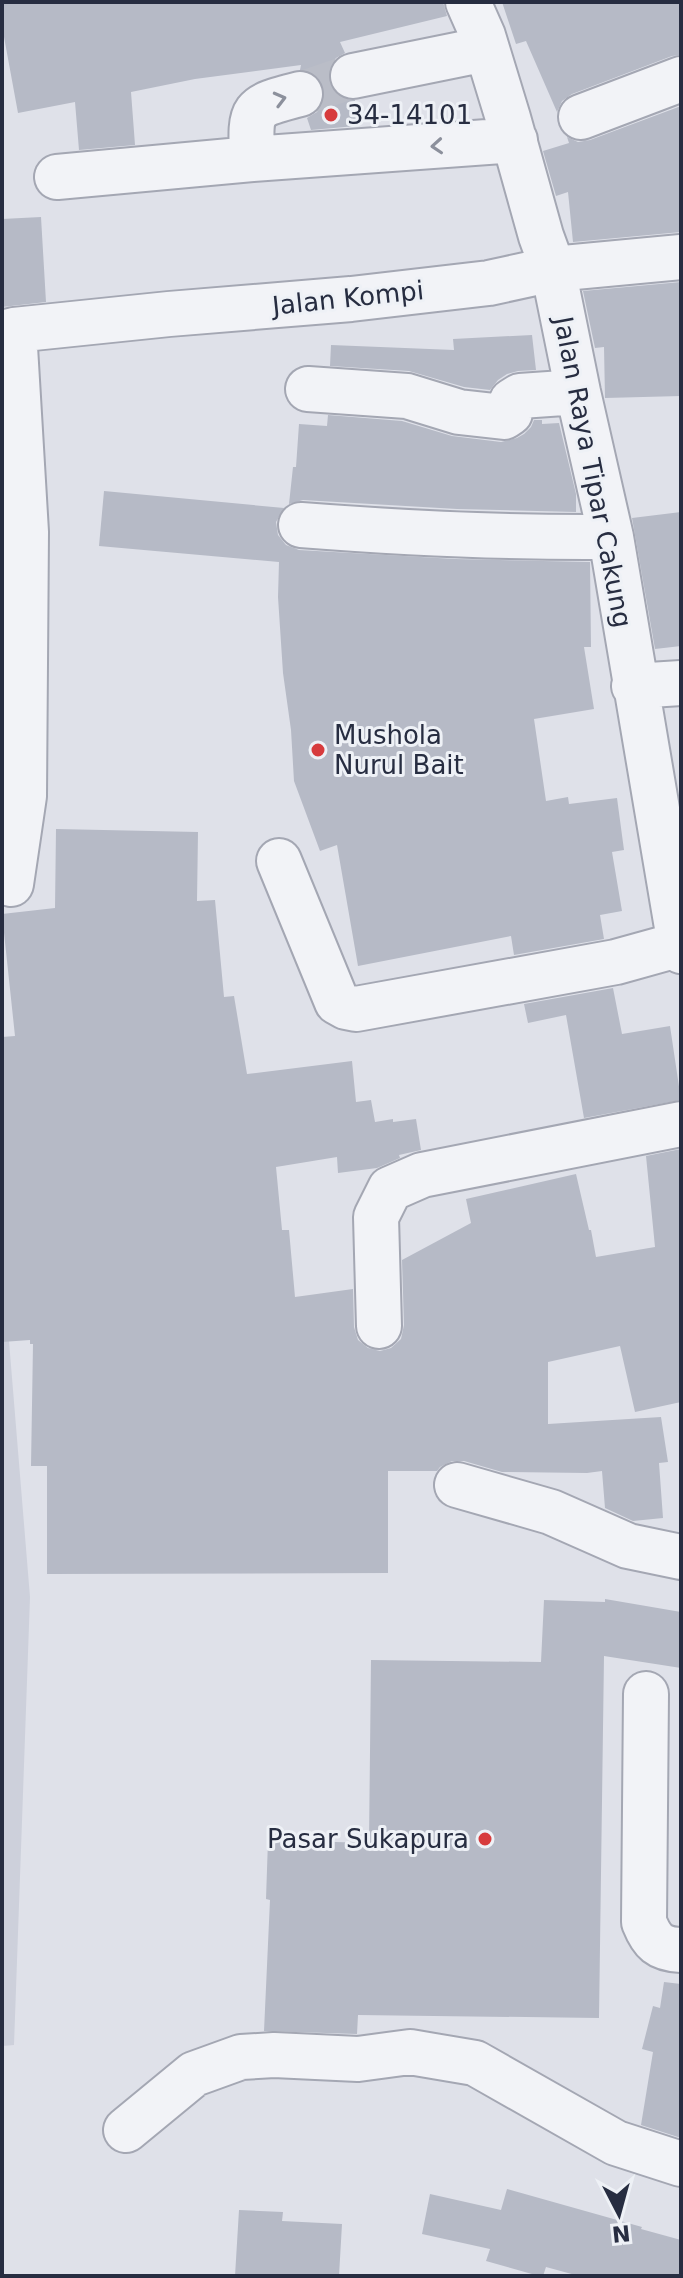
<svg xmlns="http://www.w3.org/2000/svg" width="683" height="2278" viewBox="0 0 683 2278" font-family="'DejaVu Sans',sans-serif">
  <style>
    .built { fill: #cdd0db }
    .building { fill: #b6bac6 }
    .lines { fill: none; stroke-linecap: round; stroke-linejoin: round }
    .minor-tunnel { stroke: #babdc7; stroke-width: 44; stroke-dasharray: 44 22; stroke-linecap: butt }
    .minor-casing { stroke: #a4a7b3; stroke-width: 48 }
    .minor { stroke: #f2f3f7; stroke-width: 44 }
    .oneway { stroke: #8c909c }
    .poi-dot { fill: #d73b3d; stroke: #eef1f6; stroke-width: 3 }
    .labels { text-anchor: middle; stroke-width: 6; stroke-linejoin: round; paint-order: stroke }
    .poi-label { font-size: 26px; fill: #272d41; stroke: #eef1f6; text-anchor: start }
    .street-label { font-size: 26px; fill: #272d41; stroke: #eef1f6 }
  </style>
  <rect width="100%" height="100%" fill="#dfe1e9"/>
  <path class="built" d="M2,1256L30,1597L14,2045L2,2046Z"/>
  <path class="building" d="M2,2H443L447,16L340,42L345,53L336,58L330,67L328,80L335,93L344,99L355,100L356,126L311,130L307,118L317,112L324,101V88L317,76L307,70H300L301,65L195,79L131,92L135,145L79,150L75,102L18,113L2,26Z
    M502,2H681V55L672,56L572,94L562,101L557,112L526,41L516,44Z
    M681,106V232L573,242L568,192L556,196L543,151L569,143L567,137L578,142L590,140Z
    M41,217L46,302L2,307V219Z
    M681,282V396L605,398L604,347L595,348L583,291Z
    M532,335L536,370L518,371L507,374L498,380L490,390L464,387L409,371L330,366L331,345L454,350L453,339Z
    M328,415L402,421L452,436L501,442L517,438L524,434L531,427L534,420H542V424L559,423L576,494V512L457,509L303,500L289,504L293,467H296L299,424L327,426Z
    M104,491L284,508L276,522L278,535L286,545L299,550L455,559L590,562L591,647H584L594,709L534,719L546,801L568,797L569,804L617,798L624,850L612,852L622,911L600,915L604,939L514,955L511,936L358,966L337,845L320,851L294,781L291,730L283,673L278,597L279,562L99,546Z
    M681,512V646L655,649L632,518Z
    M56,829L198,832L197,901L215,900L224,997L234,996L247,1074L352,1061L356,1102L371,1100L375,1122L393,1119V1122L416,1119L421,1150L399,1155L400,1158L377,1168L338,1173L337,1157L276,1167L282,1230H289L295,1297L353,1289L354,1327L358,1340L368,1348L380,1351L391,1348L401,1339L404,1325L402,1260L471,1223L466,1199L576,1174L589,1230H591L596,1257L655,1247L646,1156L681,1149V1402L635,1412L620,1346L548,1362V1424L661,1417L668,1462L659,1463L663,1518L633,1521L605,1508L602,1471L587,1473L502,1472L464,1461H452L440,1467L437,1471H388V1573L47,1574V1466H31L33,1344H30V1340L2,1342V1037L15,1036L2,914L55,908Z
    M613,988L622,1034L670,1026L681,1100L584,1118L566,1015L528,1023L524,1004Z
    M605,1599L681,1612V1668L604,1656L599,2018L358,2015L357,2034L264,2031L270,1900L266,1899L268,1840L369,1843L371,1660L541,1662L544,1600L605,1602Z
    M664,1982L681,1984V2138L641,2125L653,2052L642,2049L653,2006L660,2008Z
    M507,2189L642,2227L641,2229L681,2240V2276H579L546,2267L543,2276H539L486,2261L490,2249L422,2234L430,2194L501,2210Z
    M239,2210L283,2212L282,2221L342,2224L339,2276H235Z"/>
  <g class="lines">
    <path class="minor-tunnel" d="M300,94L353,76"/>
    <defs>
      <path id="minor" d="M468,2L483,36L508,118L541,236L553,269L578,392L611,537L681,951
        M353,76L486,49
        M581,117L681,79
        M252,159C250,107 250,107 300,94
        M57,177L252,159L515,140
        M2,333L14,330L169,314L351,299L489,283L553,269L681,257
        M308,389L407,396L459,412L504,417L510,413L512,401L520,396L578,392
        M301,525C405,533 507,538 611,537
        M634,686L681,683
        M2,805L24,796L26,532L14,330
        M279,861L337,1002L346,1007L356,1009L616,962L681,944
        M11,884L24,796
        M379,1326L376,1217L390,1189L422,1175L681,1124
        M457,1485L551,1512L628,1546L681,1557
        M646,1694L644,1922C652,1942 659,1949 681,1950
        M126,2130L194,2074L241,2057L274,2055L358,2059L410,2052L475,2063L616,2143L681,2164"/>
    </defs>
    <use href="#minor" class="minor-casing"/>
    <use href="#minor" class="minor"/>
  </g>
  <defs><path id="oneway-chevron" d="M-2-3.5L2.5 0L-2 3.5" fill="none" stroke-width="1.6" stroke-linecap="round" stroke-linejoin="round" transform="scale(2)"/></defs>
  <g class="oneway">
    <use href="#oneway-chevron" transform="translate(280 99) rotate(-15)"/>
    <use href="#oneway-chevron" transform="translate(437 146) rotate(176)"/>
  </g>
  <g class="poi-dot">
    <circle cx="331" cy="115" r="8"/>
    <circle cx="318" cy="750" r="8"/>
    <circle cx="485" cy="1839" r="8"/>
  </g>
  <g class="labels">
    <g class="poi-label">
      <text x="347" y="124">34-14101</text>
      <text x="334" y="744">Mushola<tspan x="334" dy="30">Nurul Bait</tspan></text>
      <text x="469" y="1848" text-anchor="end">Pasar Sukapura</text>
    </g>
    <g class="street-label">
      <text transform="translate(348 298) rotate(-6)" y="9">Jalan Kompi</text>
      <text transform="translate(593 472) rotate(79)" y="9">Jalan Raya Tipar Cakung</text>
    </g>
  </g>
  <rect width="683" height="2278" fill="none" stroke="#272d41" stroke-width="8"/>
  <g transform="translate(619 2214) rotate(174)" stroke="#eef1f6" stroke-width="6" paint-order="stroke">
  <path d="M0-6L14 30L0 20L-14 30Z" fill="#272d41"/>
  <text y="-12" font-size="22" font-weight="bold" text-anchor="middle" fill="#272d41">N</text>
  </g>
</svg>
